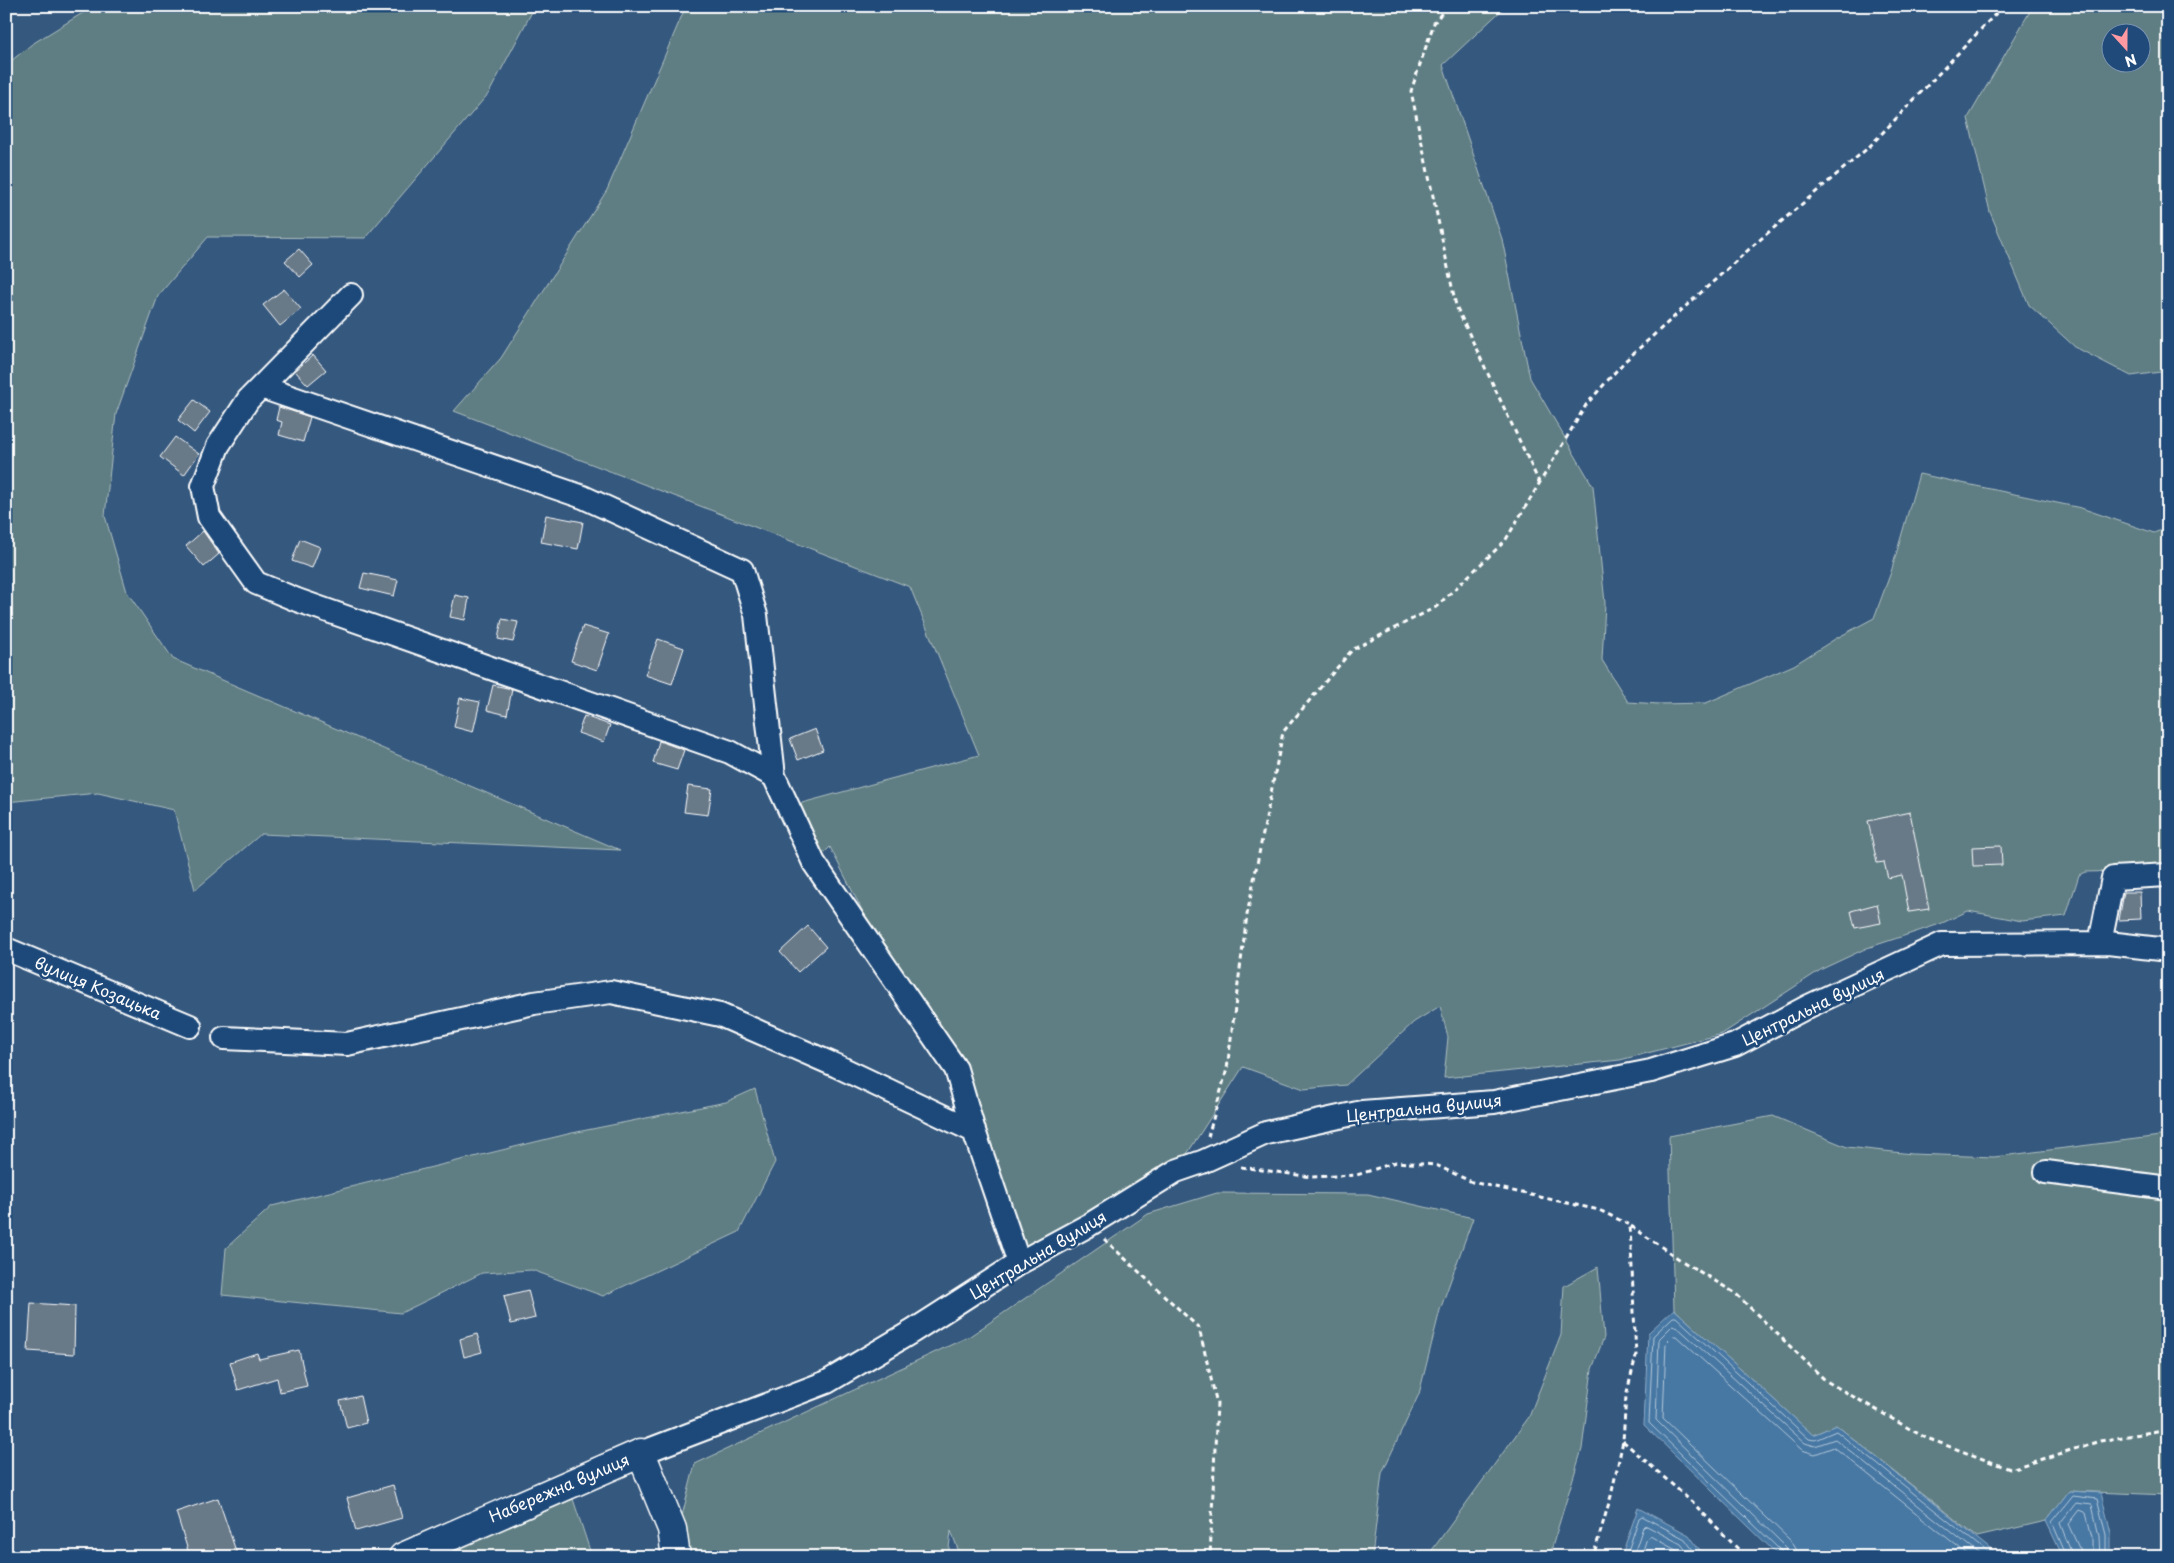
<svg xmlns="http://www.w3.org/2000/svg" width="2174" height="1563" viewBox="0 0 2174 1563" font-family="'Playpen Sans',sans-serif">
  <style>
    .green { fill: #5e7e83; stroke: #aebec1; fill-rule: evenodd }
    .water { fill: #4677a3; stroke: #90adc8 }
    .lines { fill: none; stroke-linecap: round; stroke-linejoin: round }
    .shore { stroke: #b5c9da; stroke-width: 1 }
    .building { fill: #687988; stroke: #fff }
    .minor-casing { stroke: #fff; stroke-width: 26 }
    .tertiary-casing { stroke: #fff; stroke-width: 31 }
    .path { stroke: #fff; stroke-width: 3; stroke-dasharray: 5 4; stroke-linecap: butt }
    .minor { stroke: #1f4a7a; stroke-width: 22 }
    .tertiary { stroke: #1f4a7a; stroke-width: 28 }
    .labels { text-anchor: middle; stroke-width: 5; stroke-linejoin: round; paint-order: stroke }
    .street-label { font-size: 16px; fill: #fff; stroke: #1f4a7a }
  </style>
  <rect width="100%" height="100%" fill="#35587e"/>
  <filter id="ink" filterUnits="userSpaceOnUse"><feTurbulence type="fractalNoise" baseFrequency=".02" numOctaves="2"/><feDisplacementMap in="SourceGraphic" scale="10" xChannelSelector="R" yChannelSelector="G"/><feConvolveMatrix kernelMatrix="1 2 1 2 8 2 1 2 1" color-interpolation-filters="sRGB"/></filter>
  <g filter="url(#ink)">
    <path class="green" d="M94,6H535L489,93L365,238L208,237L158,296L116,414L105,516L127,592L173,659L620,850L261,834L195,890L174,810L98,793L6,802V65L32,44Z
      M686,6H1506L1443,65L1502,239L1530,378L1593,486L1605,603L1602,660L1628,702L1659,704L1706,703L1794,665L1835,639L1874,618L1891,572L1919,474L2081,508L2154,533L2168,527V870L2085,872L2079,875L2066,916L2022,921L1968,911L1940,924L1867,948L1822,969L1722,1034L1620,1060L1444,1078L1448,1037L1440,1006L1414,1022L1346,1085L1304,1089L1243,1067L1176,1171L1019,1263L974,1131L830,847L814,863L787,807L979,755L910,587L454,411L501,358L607,190Z
      M2033,6H2168V371L2131,376L2075,347L2029,305L1990,212L1968,118ZM2112,32H2142V62H2112Z
      M755,1089L775,1162L739,1232L603,1296L532,1270L482,1273L401,1313L222,1295L226,1248L272,1206L572,1133L726,1102Z
      M1773,1116L1847,1147L1912,1154L1994,1157L2168,1135V1495L2069,1491L2046,1521L1977,1537L1836,1425L1813,1435L1674,1309L1669,1136Z
      M1217,1193L1368,1194L1473,1218L1440,1310L1419,1394L1382,1473L1372,1557H961L951,1531L948,1557H686L681,1520L695,1464L970,1336L1148,1214Z
      M1598,1267L1604,1337L1592,1369L1582,1449L1549,1557H1427L1529,1417L1561,1335L1564,1286Z
      M573,1499L592,1557H442Z"/>
    <path class="water" d="M1674,1309L1813,1435L1836,1425L2000,1557H1780L1644,1425L1648,1333Z
      M2069,1491L2101,1493L2111,1534V1557H2063L2046,1521Z
      M1638,1508L1689,1535L1705,1557H1621Z"/>
    <g class="lines">
      <path class="shore" d="M1626,1557L1639,1518L1642,1516L1685,1539L1698,1557
        M1633,1557L1643,1527L1645,1525L1681,1544L1691,1557
        M1641,1557L1647,1538L1650,1536L1676,1550L1681,1557
        M1783,1557L1781,1551L1649,1423L1653,1336L1673,1317H1676L1809,1439L1815,1440L1836,1431L1993,1557
        M1789,1557L1786,1547L1656,1420L1659,1339L1673,1325L1676,1326L1805,1443L1815,1446L1835,1439L1983,1557
        M1797,1557L1796,1549L1792,1542L1663,1418L1666,1343L1673,1336H1676L1802,1450L1815,1454L1834,1447L1971,1557
        M2067,1557L2052,1522L2073,1496L2097,1499L2106,1535V1557
        M2073,1557L2060,1523L2076,1503L2092,1505L2099,1536L2100,1557
        M2081,1557L2079,1548L2068,1524L2079,1510L2086,1513L2092,1537V1557"/>
    </g>
    <path class="building" d="M299,249L313,265L300,277L285,261Z
      M284,289L301,309L280,326L263,305Z
      M313,355L326,370L308,385L295,371Z
      M194,400L210,412L194,433L178,420Z
      M279,407L310,417L303,442L279,435L282,422L276,420Z
      M175,437L199,454L184,475L160,457Z
      M546,515L583,522L578,549L541,542Z
      M203,531L219,554L204,567L186,546Z
      M300,539L320,547L312,568L292,561Z
      M364,573L398,580L394,596L360,588Z
      M455,595L469,598L465,620L450,617Z
      M502,619L518,622L513,642L498,639Z
      M583,626L609,634L597,670L571,661Z
      M658,639L684,648L672,684L645,675Z
      M493,685L512,689L507,715L487,710Z
      M460,698L480,702L473,732L454,727Z
      M584,716L610,725L604,742L578,733Z
      M815,729L823,750L798,760L790,739Z
      M659,741L684,750L677,770L653,763Z
      M688,786L712,789L708,815L684,812Z
      M1910,812L1929,909L1909,912L1902,875L1888,878L1884,862L1877,863L1868,821Z
      M2001,846L2002,865L1973,866L1972,847Z
      M2124,892H2140L2141,919L2119,920Z
      M1877,904L1881,923L1855,928L1851,911Z
      M808,926L826,947L798,972L780,952Z
      M528,1290L535,1318L511,1324L504,1296Z
      M31,1303L75,1306L74,1354L28,1351Z
      M477,1334L482,1352L464,1357L460,1339Z
      M299,1350L307,1386L280,1392L277,1378L238,1390L230,1362L257,1353L259,1359Z
      M360,1396L366,1423L347,1428L340,1401Z
      M393,1485L402,1518L356,1531L347,1498Z
      M218,1498L238,1557H190L176,1512Z"/>
    <g class="lines">
      <defs>
        <path id="minor" d="M351,295L248,400L218,446L203,486L209,517L256,583L297,600L730,752L774,776L814,863L956,1069L974,1131L1019,1263
          M261,387L583,497L742,570L756,615L774,776
          M2100,943L2113,878L2168,875
          M6,949L190,1026
          M224,1038L347,1044L534,1003L611,992L720,1015L837,1066L974,1131
          M2046,1172L2168,1188
          M641,1453L827,1382L913,1331L1019,1263L1089,1225L1176,1171L1202,1162L1266,1133L1362,1112L1494,1102L1651,1071L1735,1045L1809,1006L1942,944L2108,943L2168,950"/>
        <path id="tertiary" d="M403,1557L641,1453L672,1529L676,1557"/>
      </defs>
      <use href="#minor" class="minor-casing"/>
      <use href="#tertiary" class="tertiary-casing"/>
      <path class="path" d="M1447,6L1434,23L1411,91L1456,306L1539,482
        M1208,1137L1227,1069L1247,915L1283,732L1352,650L1436,607L1505,541L1586,405L1625,361L1756,243L1869,147L2003,6
        M1241,1167L1311,1177L1357,1175L1396,1162L1436,1165L1472,1182L1599,1210L1630,1225L1636,1356L1626,1396L1623,1441L1611,1496L1593,1557
        M1631,1226L1682,1261L1735,1293L1826,1381L1924,1437L2010,1469L2100,1441L2168,1429
        M1104,1239L1199,1328L1217,1404L1210,1557
        M1623,1441L1693,1503L1746,1557"/>
      <use href="#minor" class="minor"/>
      <use href="#tertiary" class="tertiary"/>
    </g>
  </g>
  <g class="labels">
    <g class="street-label">
      <text transform="translate(98 988) rotate(23)" y="6">вулиця Козацька</text>
      <text transform="translate(1813 1007) rotate(-26)" y="6">Центральна вулиця</text>
      <text transform="translate(1424 1108) rotate(-6)" y="6">Центральна вулиця</text>
      <text transform="translate(1038 1255) rotate(-31)" y="6">Центральна вулиця</text>
      <text transform="translate(559 1488) rotate(-23)" y="6">Набережна вулиця</text>
    </g>
  </g>
  <rect width="2174" height="1563" fill="none" stroke="#1f4a7a" stroke-width="25"/>
  <rect x="12" y="12" width="2149" height="1538" fill="none" stroke="#fff" stroke-width="2" filter="url(#ink)"/>
  <g transform="translate(2126 48) rotate(159)"><circle r="24" fill="#1f4a7a" stroke="#7992af"/>
  <path d="M0-4L9 19L0 12L-9 19Z" fill="#ff9aa2"/>
  <text y="-8" font-size="14" font-weight="bold" text-anchor="middle" fill="#ffffff">N</text>
  </g>
</svg>
